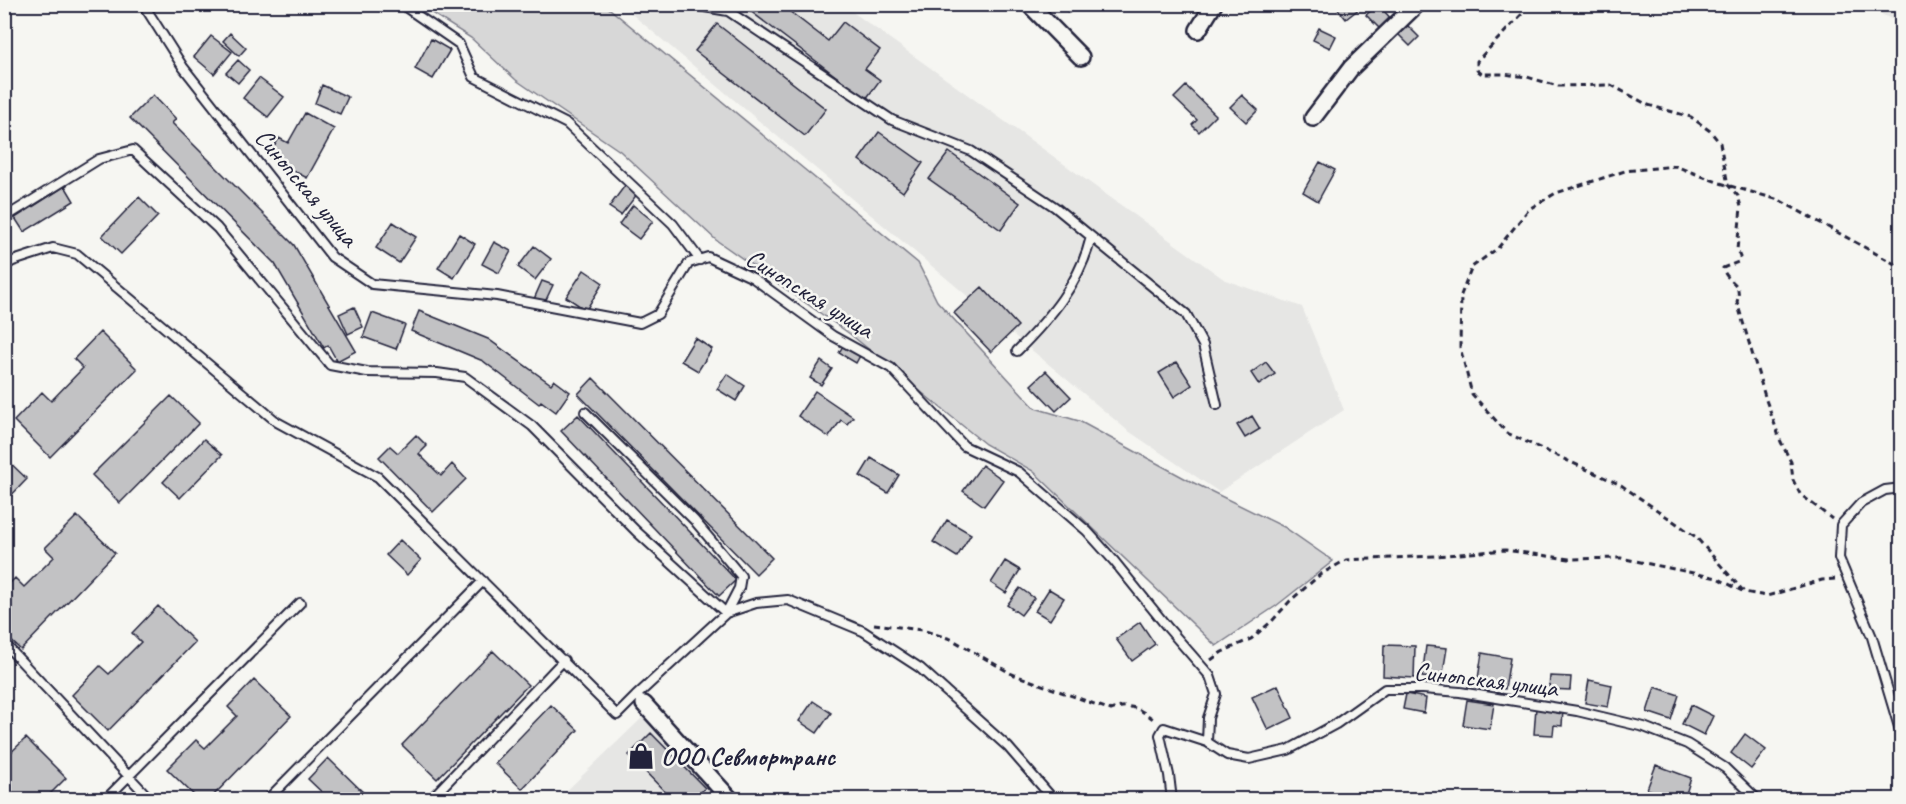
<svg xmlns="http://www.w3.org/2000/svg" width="1906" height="804" viewBox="0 0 1906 804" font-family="Caveat,sans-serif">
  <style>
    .built { fill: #e6e6e4 }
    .green { fill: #d7d7d7; stroke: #7c7c89; stroke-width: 1.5 }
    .building { fill: #c2c2c4; stroke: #22223b; stroke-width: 1.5 }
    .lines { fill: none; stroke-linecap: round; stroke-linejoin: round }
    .service-casing { stroke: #22223b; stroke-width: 12 }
    .minor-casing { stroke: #22223b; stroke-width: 20 }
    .path { stroke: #22223b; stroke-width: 3; stroke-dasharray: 6 4.5; stroke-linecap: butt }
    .service { stroke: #f6f6f2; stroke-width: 8 }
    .minor { stroke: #f6f6f2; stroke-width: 15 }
    .labels { text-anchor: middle; stroke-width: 5; stroke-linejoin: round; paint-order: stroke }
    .street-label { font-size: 26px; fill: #22223b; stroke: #f6f6f2 }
    .poi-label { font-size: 26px; font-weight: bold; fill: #22223b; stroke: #f6f6f2; text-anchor: start }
  </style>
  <rect width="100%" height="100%" fill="#f6f6f2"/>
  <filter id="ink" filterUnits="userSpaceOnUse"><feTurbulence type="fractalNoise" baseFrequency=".0167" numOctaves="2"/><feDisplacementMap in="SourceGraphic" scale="12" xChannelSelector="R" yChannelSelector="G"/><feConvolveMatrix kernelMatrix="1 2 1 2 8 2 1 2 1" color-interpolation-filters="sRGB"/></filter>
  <g filter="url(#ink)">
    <path class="built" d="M621,5H843L1225,280L1302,307L1344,410L1219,492L1127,430Z
      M1863,5H1901V24Z
      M643,717L717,794L716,800H557Z"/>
    <path class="green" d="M419,5H605L918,263L937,301L1035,408L1079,421L1188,480L1284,527L1333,561L1276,606L1216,646L1033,471L985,444L850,334L716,240L620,151L516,80L471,38Z"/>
    <path class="building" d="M741,4H780L828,41L843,22L880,50L865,69L880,80L866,99Z
      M1060,4H1078L1069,13Z
      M1334,4H1365L1346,19Z
      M1378,4L1392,20L1381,30L1366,15Z
      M717,24L826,109L805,136L695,51Z
      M1407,25L1419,37L1410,46L1398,34Z
      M1319,28L1336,36L1330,48L1313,40Z
      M230,33L246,48L239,56L223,41Z
      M211,36L232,52L214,74L194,57Z
      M431,39L450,50L433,79L415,69Z
      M238,60L249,70L238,83L226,73Z
      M259,78L284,97L268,117L243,98Z
      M322,85L348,97L340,114L315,103Z
      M1186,86L1216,115L1199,132L1192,125L1197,120L1174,98Z
      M153,95L176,119L172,123L294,245L356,351L337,361L328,345L324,348L275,264L130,118Z
      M1242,95L1258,110L1246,122L1230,107Z
      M305,113L334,129L307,178L268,157L279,138L288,143Z
      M879,132L923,163L903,192L859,160Z
      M949,152L1020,203L1001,230L929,179Z
      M1320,162L1335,170L1318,201L1303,192Z
      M626,184L638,193L621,215L609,207Z
      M65,186L74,201L24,232L15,218Z
      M139,197L158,216L121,254L102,236Z
      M633,205L653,221L639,239L619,224Z
      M393,222L416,237L399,263L376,248Z
      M459,234L475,244L454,278L438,268Z
      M494,242L511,251L499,273L482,264Z
      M534,246L551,259L535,280L518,267Z
      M584,270L603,283L586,310L566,297Z
      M542,281L553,285L544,304L534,299Z
      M982,287L1018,326L991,352L954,313Z
      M354,307L363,327L348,334L339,314Z
      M419,311L488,339L551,384L554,380L570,392L556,412L541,401L539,404L483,361L411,331Z
      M372,313L405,325L396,349L363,337Z
      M100,332L137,369L50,457L14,421L42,392L51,401L83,368L74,359Z
      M695,338L712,349L698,371L681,361Z
      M845,342L862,352L856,363L839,353Z
      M821,361L832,369L821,385L810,378Z
      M1177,362L1192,385L1174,397L1159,373Z
      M1266,362L1275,374L1259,385L1251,373Z
      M1046,371L1071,397L1056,411L1031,385Z
      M727,374L745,386L736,401L717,389Z
      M593,378L772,558L756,574L578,394Z
      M815,391L853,417L847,424L841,420L829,437L798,416Z
      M171,396L199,423L120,503L92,475Z
      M578,415L736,580L719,596L561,431Z
      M1252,416L1260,429L1245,438L1237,425Z
      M416,435L427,446L419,454L441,476L452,464L466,479L433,512L379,457L390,446L398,453Z
      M204,439L222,455L180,498L163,482Z
      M4,457L27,479L4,503Z
      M871,458L899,475L888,493L860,476Z
      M982,465L1003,480L984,506L963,491Z
      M77,516L115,553L21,650L4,634V589L15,578L24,587L54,557L45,548Z
      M947,520L971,534L957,557L933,542Z
      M400,540L421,560L407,575L386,555Z
      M1005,561L1020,570L1006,593L991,583Z
      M1020,588L1034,598L1021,615L1007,605Z
      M1049,589L1064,598L1050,620L1035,611Z
      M158,606L195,642L108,731L72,695L100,666L109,674L141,642L132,633Z
      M1140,622L1155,644L1132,661L1116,639Z
      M1384,645L1415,646L1414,678L1383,676Z
      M1426,646L1447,648L1442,679L1422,677Z
      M493,651L528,685L437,779L402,745Z
      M1482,653L1510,658L1505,689L1477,685Z
      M1550,676L1571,677L1570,690L1549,689Z
      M254,680L291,716L209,800H199L167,769L196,740L205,748L237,716L228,707Z
      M1589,680L1612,685L1608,707L1585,703Z
      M1278,685L1293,718L1268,730L1252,697Z
      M1655,687L1679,695L1671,720L1647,712Z
      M1406,694L1426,698L1424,713L1403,709Z
      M1467,700L1494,704L1490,729L1463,725Z
      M813,701L831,713L817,733L799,721Z
      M551,705L578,730L522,789L495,763Z
      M1691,705L1713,716L1704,735L1682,724Z
      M1536,707L1563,709L1562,726L1554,725L1553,735L1534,734Z
      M651,733L705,788L693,800H673L629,755Z
      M1745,734L1766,750L1751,769L1731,753Z
      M26,738L66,778L44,800H4V779L10,774L4,768V759Z
      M328,758L371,800H330L308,779Z
      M1656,765L1691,778L1684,800H1676L1647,789Z"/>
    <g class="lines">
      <defs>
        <path id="service" d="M143,4L183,67L332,257L372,284L497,296L640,323L658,314L689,263L708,257L753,278L833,336L891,368L964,446L1019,472L1087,531L1114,561L1168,628L1210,676L1216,694L1208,718L1207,742
          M401,4L459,44L474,77L567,124L673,224L700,260
          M687,4L728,11L892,120L971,151L1055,207L1186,314L1203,345L1217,405
          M4,218L99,159L133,150L217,228L330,365L367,372L437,373L465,377L532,426L636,531L726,613L739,588L741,576L694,520L585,412
          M4,266L13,261L53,248L77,254L277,422L378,477L617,715L636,696
          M1017,351C1050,318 1080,283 1091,237
          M1902,488L1885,490L1861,503L1841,525L1839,558L1872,637L1902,737
          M4,643L151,800
          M639,698L636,696L726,613L756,603L788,600L863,631L920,668L1008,747L1054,800
          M105,800L300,603
          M267,800L483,581
          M430,800L564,660
          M1172,800L1169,775L1160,735L1164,728L1207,742L1227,755L1249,759L1288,750L1336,724L1385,689H1423L1460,692L1577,711L1644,727L1687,744L1725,768L1758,800"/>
        <path id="minor" d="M1029,4L1081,57
          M1198,30L1214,4
          M1313,118L1351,68L1417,4
          M644,704L731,800"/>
      </defs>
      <use href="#service" class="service-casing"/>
      <use href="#minor" class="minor-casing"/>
      <path class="path" d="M1520,4L1522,14L1477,61V70L1482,74H1504L1527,77L1558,86L1611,85L1648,105L1691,117L1710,131L1720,143L1728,185L1738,196L1741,207L1737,250L1740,257L1738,262L1723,268C1727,284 1743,280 1737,302L1766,400L1781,442L1791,462L1793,480L1800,494L1832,519
        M1835,579L1822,580L1767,596L1744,592L1696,537L1621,485L1507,433L1472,394L1460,347L1461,295L1472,267L1498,248L1529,209L1556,193L1625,171L1675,166L1720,183L1779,200L1902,268
        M874,624L922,630L951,639L1012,674L1111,710C1132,702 1139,709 1156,721
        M1211,660L1222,652L1251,639L1272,621L1290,601L1321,574L1346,560L1436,556L1505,550L1569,559L1621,558L1717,578L1742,591"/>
      <use href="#service" class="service"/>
      <use href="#minor" class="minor"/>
    </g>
  </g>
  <defs>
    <symbol id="shop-bare" viewBox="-9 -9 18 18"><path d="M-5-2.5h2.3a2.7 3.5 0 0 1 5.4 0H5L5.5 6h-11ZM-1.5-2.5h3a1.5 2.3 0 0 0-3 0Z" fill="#22223b" stroke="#f6f6f2" stroke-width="2.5" paint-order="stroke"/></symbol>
  </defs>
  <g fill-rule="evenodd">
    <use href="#shop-bare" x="622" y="737" width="38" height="38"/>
  </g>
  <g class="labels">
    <g class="street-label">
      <text transform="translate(307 187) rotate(50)" y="9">Синопская улица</text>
      <text transform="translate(810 293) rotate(32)" y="9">Синопская улица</text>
      <text transform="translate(1486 679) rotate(7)" y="9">Синопская улица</text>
    </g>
    <g class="poi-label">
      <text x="661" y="765">ООО Севмортранс</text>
    </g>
  </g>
  <rect width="1906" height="804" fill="none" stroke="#f6f6f2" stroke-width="24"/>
  <rect x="12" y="12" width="1882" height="780" fill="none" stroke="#22223b" stroke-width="2" filter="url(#ink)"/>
</svg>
